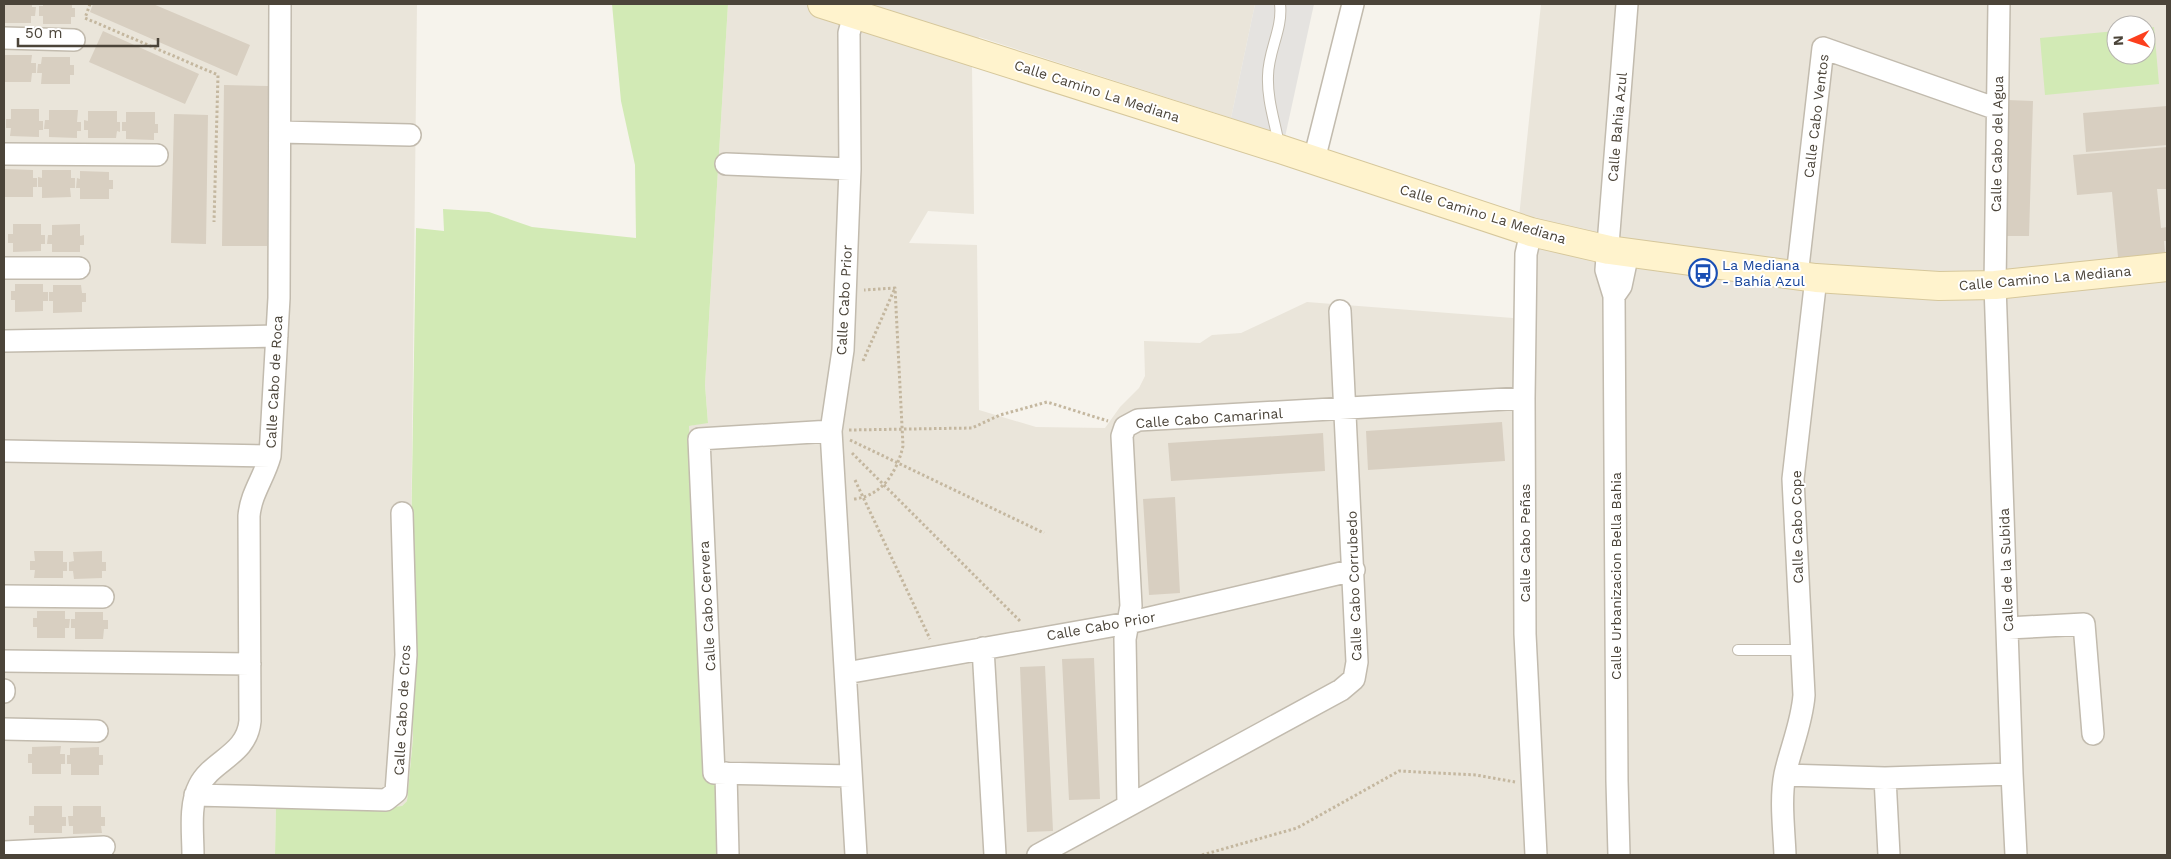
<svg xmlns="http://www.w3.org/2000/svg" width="2171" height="859" viewBox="0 0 2171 859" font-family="'Work Sans',sans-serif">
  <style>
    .residential { fill: #eae5da; fill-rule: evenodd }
    .green { fill: #d2eab5 }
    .parking { fill: #e5e3e0 }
    .building { fill: #d8cfc1 }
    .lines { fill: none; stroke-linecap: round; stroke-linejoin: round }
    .lane-casing { stroke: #c2bbae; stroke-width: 12 }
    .street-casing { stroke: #c2bbae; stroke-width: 24 }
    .secondary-casing { stroke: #d6c79b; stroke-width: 30 }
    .path { stroke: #c4b79f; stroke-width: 3; stroke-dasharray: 2.5 2.5; stroke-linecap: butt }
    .lane { stroke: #fff; stroke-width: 10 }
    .street { stroke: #fff; stroke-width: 21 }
    .secondary { stroke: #fff3cd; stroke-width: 28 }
    .labels { text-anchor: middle; stroke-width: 4; stroke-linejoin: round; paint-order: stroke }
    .street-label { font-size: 14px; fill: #4b4439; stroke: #fff }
    .transit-label { font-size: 14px; fill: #164399; stroke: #fff; text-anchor: start }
  </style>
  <rect width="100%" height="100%" fill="#f6f3ec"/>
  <path class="residential" d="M4,4H417L411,546L413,738L407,801L402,806L276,805L275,855H4Z
    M728,4H1255L1231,118L979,37L972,67L974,214L928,211L909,243L977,245L979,410L1036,427L1105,428L1120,407L1139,388L1145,376L1144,341L1200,343L1212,335L1241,333L1307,302L1513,318L1518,227L1541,4H2167V855H721L720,783L708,782L689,426L708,422L705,385ZM2116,25H2146V55H2116Z"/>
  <path class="green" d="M612,4H728L705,385L708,423L689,426L708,782L720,783L721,855H275L276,805L390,807L402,806L407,801L413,738L411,546L416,228L444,231L443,209L489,212L532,227L636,238L635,165L621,101Z
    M2154,27L2159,84L2045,95L2040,38L2116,31V55H2146V28Z"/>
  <path class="parking" d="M1255,4H1314L1285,137L1231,118Z"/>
  <path class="building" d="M4,4H32V7H36L35,16H31V23H4Z
    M43,4H72V8H75V17H71V24H43V16H39V6H43Z
    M93,4H153L250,45L237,76L90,12Z
    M103,31L199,74L185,104L89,62Z
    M4,55H32L31,63H36V73H32L31,82H4Z
    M42,57H70V65H74V75H70V84H41L42,73H37L38,64H41Z
    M224,85L268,86L267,246H222Z
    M2007,100L2033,101L2029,236H2002Z
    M2167,106V145L2086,152L2083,113Z
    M11,109H39V121H43V130H39V137L10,136L11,128H6V119H11Z
    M49,110H78L77,122H81V131H77V138L49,137V129H44L45,120H49Z
    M88,111H117V122H120V132L117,131L116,138H88V130H84V120L88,121Z
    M126,112H155V124H158V133H154V140L126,139V131H122V122H126Z
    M174,114L208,115L206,244L171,243Z
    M2167,147V189H2157L2161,228L2167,227V241H2164L2166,264L2119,268L2112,192L2077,195L2073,155Z
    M5,169L33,170V178H37V187H33V197H4Z
    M42,170H71V178H75V188H70L71,197L42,198V187H38V177L42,178Z
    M80,171L109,172V180H113V189H109V199H80V188H76L77,178L80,179Z
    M13,224H41V235H45V244H41V251L13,252V243H8V234H13Z
    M80,224V236L84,235V245H80V252H52V244H47L48,235H52V225Z
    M15,284H43V292H48V301H43V311L15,312V300H11V291H15Z
    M53,285H81L82,293H86V302H82V312L53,313V301H49V292H53Z
    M1502,422L1505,461L1368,470L1366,431Z
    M1323,433L1325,471L1171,481L1168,443Z
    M1175,497L1180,593L1149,595L1143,499Z
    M34,551H63V562H67V571H63V578H34L35,570H30V561H35Z
    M102,551V562H106V571H102V578L74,579L73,571H69V562L74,561L73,552Z
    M37,611H65V619H70L69,628H65V638H37V627H33V618H37Z
    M75,612H103V620H108V629H104L103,639H75V628H71V619H75Z
    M1094,658L1100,799L1069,800L1062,659Z
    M1045,666L1053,831L1027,832L1020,667Z
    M61,746L60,754H65V764H61V774H32V763H28V754H32V747Z
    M99,747V755H103V765H99V775H71V764H67V755H70V748Z
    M34,806H62V817H66V826H62V833H34V825H29V816H34Z
    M73,806H101V817H105V826H101L102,833L73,834V826H69L68,816H73Z"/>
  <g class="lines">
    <defs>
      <path id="lane" d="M1279,145C1275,122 1267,100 1268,76C1268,51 1283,29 1280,4
        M1738,650H1801"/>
      <path id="street" d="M1999,4L1995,285L2012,774L2016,855
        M4,38L74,40
        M280,132L410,135
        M4,154L157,155
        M1314,160L1353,4
        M726,164L850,169
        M1531,232L1526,254L1524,398L1525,634L1536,855
        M4,268H79
        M1797,276L1823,48L1997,109
        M1614,296L1621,286L1628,253
        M4,341L277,336
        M831,431L843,350L850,169L849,33L857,4
        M4,451L270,456
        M4,596L103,597
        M2008,628L2084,624L2093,734
        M983,648L995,855
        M4,661L250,664
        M846,673L1128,623L1354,570
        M4,690V692
        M4,729L97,731
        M726,773L728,855
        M1785,775L1885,778L2012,774
        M851,776L714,773L699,439L831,431L856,855
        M1885,778L1889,855
        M195,795L386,800L396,792L406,655L402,513
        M1128,805L1125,639L1131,606L1122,436L1125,427L1138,420L1524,398
        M4,852L104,847
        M193,855C193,834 189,805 199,786C212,760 247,755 250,721L249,516C251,493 264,478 270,456L279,298L280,4
        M1038,855L1341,690L1354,679L1357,662L1340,311
        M1619,855L1617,781L1614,296L1606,270L1627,4
        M1785,855C1784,829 1780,800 1785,774C1791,747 1802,723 1804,695L1793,479L1816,278"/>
      <path id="secondary" d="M822,4L1280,149L1531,232L1609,250L1816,278L1939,286L1995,285L2167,267"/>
    </defs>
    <use href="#lane" class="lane-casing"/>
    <use href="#street" class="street-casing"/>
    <use href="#secondary" class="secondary-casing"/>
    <path class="path" d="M90,4L85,18L218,75L214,222
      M863,361L895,288
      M849,430L972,428L1000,415L1047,402L1108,421
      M850,440L1044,533
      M852,453L1021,622
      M855,480L930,639
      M854,499C882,496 897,472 903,446L895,288L864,290
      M1202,855L1297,828L1399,771L1476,775L1515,782"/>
    <use href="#lane" class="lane"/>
    <use href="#street" class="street"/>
    <use href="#secondary" class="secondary"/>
  </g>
  <defs>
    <symbol id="bus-ring" viewBox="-11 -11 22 22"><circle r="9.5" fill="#fff" stroke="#1a4fb4" stroke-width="1.5"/><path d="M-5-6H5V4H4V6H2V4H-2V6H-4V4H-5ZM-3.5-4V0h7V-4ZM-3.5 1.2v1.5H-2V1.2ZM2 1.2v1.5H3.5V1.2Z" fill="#1a4fb4"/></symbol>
  </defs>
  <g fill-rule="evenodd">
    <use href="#bus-ring" x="1687" y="257" width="32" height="32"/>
  </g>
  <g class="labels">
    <g class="street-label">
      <text transform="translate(1097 91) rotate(18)" y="5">Calle Camino La Mediana</text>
      <text transform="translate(1816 116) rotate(-83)" y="5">Calle Cabo Ventos</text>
      <text transform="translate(1617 127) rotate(-85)" y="5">Calle Bahia Azul</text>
      <text transform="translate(1997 144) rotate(-89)" y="5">Calle Cabo del Agua</text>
      <text transform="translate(1483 214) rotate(17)" y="5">Calle Camino La Mediana</text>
      <text transform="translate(2045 278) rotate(-5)" y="5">Calle Camino La Mediana</text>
      <text transform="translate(844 300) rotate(-87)" y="5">Calle Cabo Prior</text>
      <text transform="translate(274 382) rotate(-87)" y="5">Calle Cabo de Roca</text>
      <text transform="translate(1209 418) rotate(-4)" y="5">Calle Cabo Camarinal</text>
      <text transform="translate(1797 527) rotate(-91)" y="5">Calle Cabo Cope</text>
      <text transform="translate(1525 543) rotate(-90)" y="5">Calle Cabo Peñas</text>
      <text transform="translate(2006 570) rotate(-92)" y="5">Calle de la Subida</text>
      <text transform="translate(1616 576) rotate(-90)" y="5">Calle Urbanizacion Bella Bahia</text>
      <text transform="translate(1354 586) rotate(-92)" y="5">Calle Cabo Corrubedo</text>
      <text transform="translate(707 606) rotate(-93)" y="5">Calle Cabo Cervera</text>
      <text transform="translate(1101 626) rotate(-10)" y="5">Calle Cabo Prior</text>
      <text transform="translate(402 710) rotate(-87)" y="5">Calle Cabo de Cros</text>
    </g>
    <g class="transit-label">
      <text x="1722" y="270">La Mediana<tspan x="1722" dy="16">- Bahía Azul</tspan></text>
    </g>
  </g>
  <rect width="2171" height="859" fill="none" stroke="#4b4439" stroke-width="10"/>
  <g transform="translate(2131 40) rotate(267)"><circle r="24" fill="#ffffff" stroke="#b7b4b0"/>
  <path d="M0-4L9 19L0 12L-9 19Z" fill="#fc3f1d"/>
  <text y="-8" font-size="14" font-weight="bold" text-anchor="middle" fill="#4b4439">N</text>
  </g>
  <path d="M18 38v8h140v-8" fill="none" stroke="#4b4439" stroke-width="2.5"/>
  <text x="25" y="38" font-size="15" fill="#4b4439" stroke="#ffffff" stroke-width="4" paint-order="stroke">50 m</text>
</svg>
